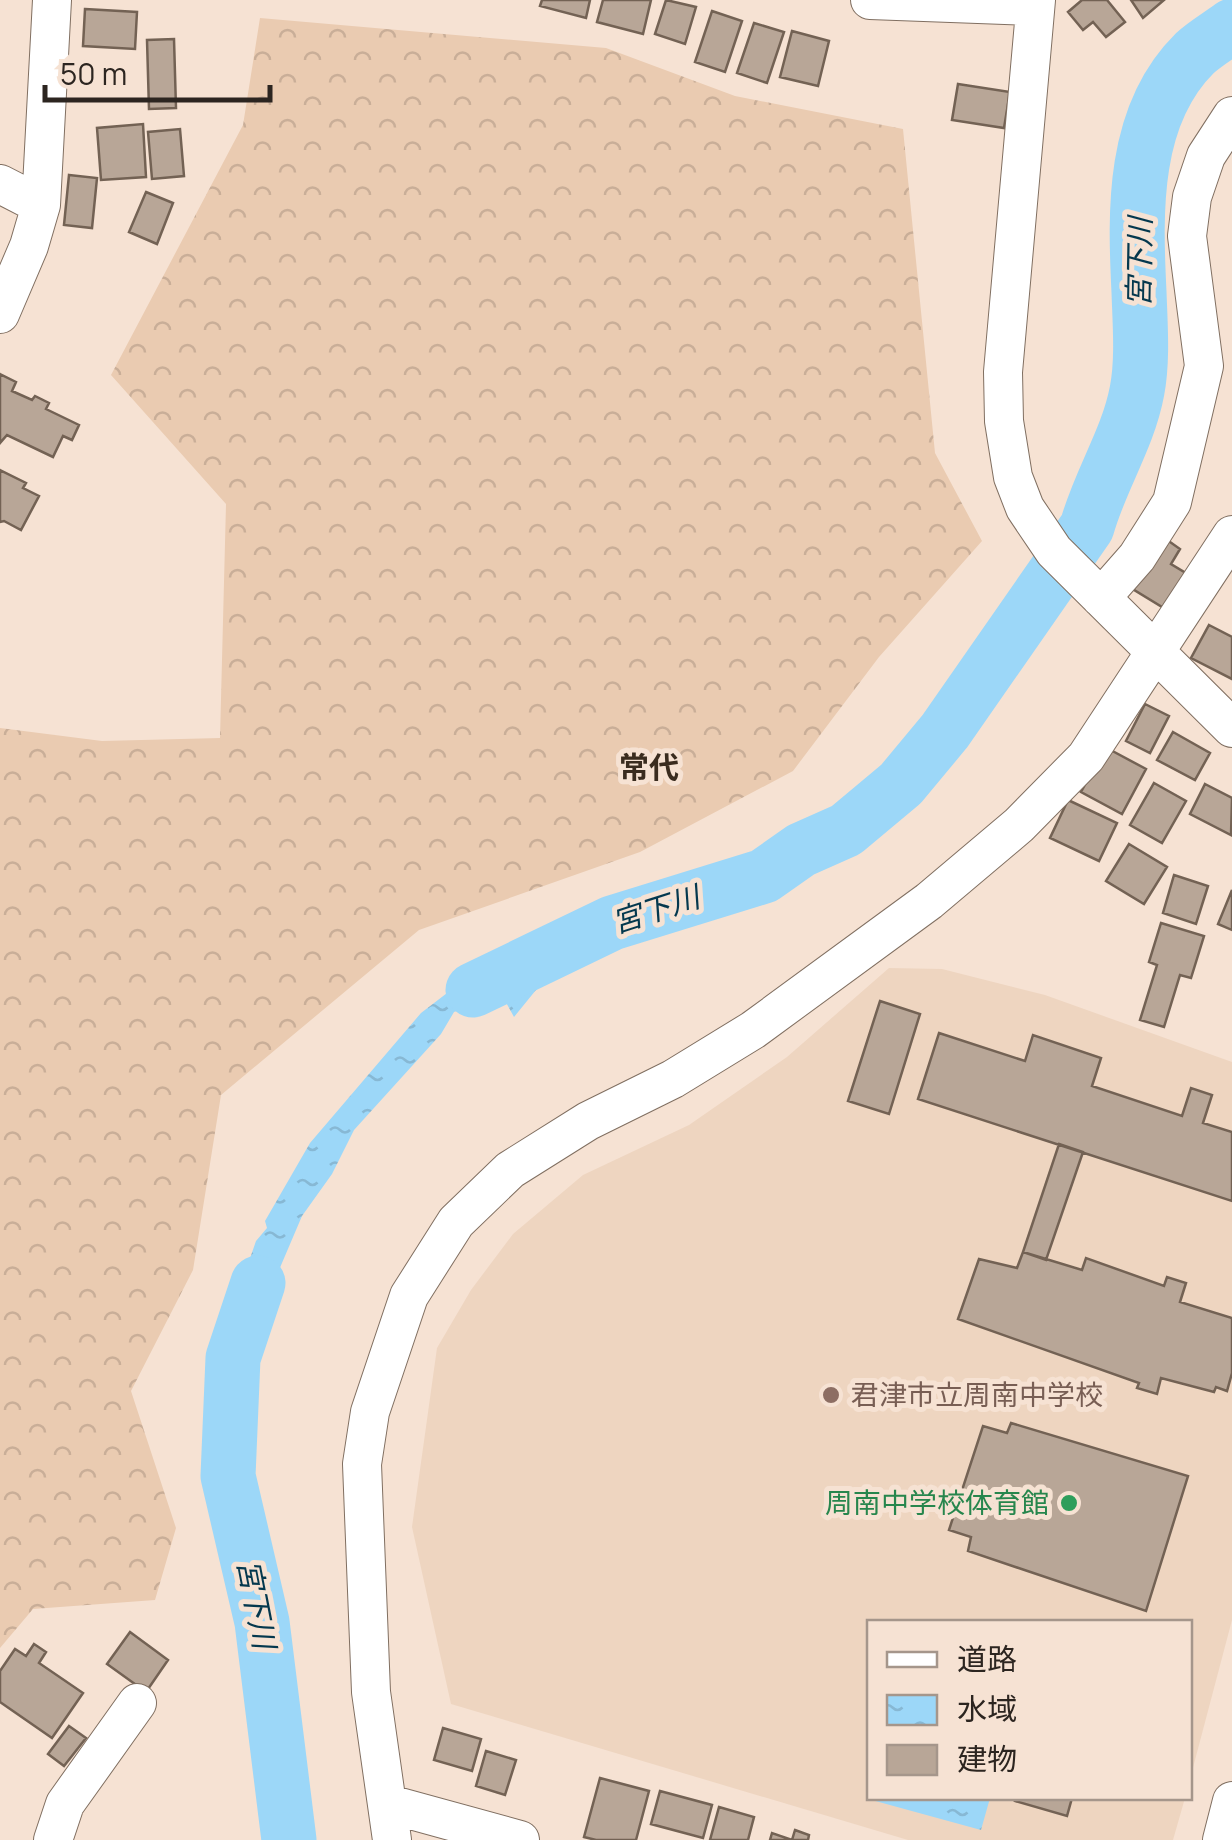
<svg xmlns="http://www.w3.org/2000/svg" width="1232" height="1840" viewBox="0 0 1232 1840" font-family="Manrope,'Noto Sans JP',sans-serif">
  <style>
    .built { fill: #eed5c0 }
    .forest { fill: url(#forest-crowns) }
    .water { fill: url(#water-ripples) }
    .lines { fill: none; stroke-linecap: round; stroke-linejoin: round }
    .river { stroke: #9cd7f8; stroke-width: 55 }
    .building { fill: #b8a697; stroke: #736254; stroke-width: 2.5 }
    .minor-casing { stroke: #806f61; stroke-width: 40 }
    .minor { stroke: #fff; stroke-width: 38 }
    .education-dot { fill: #8d6e63; stroke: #f6e2d3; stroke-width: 4 }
    .leisure-dot { fill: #2e9e5b; stroke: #f6e2d3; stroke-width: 4 }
    .labels { text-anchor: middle; stroke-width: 10; stroke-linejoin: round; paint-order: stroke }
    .education-label { font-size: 28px; fill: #785e54; stroke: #f6e2d3; text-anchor: start }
    .leisure-label { font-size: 28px; fill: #27864d; stroke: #f6e2d3; text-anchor: end }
    .water-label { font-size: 30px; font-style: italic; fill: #04384e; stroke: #f6e2d3 }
    .neighbourhood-label { font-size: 30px; font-weight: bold; fill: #3a2c1f; stroke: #f6e2d3 }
  </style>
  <defs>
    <pattern id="forest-crowns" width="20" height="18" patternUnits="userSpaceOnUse" patternTransform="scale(2.5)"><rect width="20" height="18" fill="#eacbb1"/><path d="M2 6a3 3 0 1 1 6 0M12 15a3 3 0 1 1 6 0" fill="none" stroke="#c9ae98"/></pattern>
    <pattern id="water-ripples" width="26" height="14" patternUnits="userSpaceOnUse" patternTransform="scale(2.5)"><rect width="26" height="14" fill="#9cd7f8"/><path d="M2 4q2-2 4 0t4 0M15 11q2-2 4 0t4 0" fill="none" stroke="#87b8d4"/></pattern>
  </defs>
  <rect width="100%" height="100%" fill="#f6e2d3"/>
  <path class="built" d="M889,968L942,969L1045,995L1232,1062V1620L1190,1779V1622H870V1798H1185L1173,1840H908L451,1704L412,1527L437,1348L471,1290L513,1234L583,1175L689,1125L787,1057Z"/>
  <path class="forest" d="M260,18L606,48L735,96L903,129L935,453L982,541L879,657L793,771L640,852L419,930L221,1095L193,1270L131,1391L176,1528L155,1600L33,1609L0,1648V728L102,741L220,738L226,504L111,375L243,125Z"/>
  <path class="water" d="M1136,340L1152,346C1147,401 1136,450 1098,493L1102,508L1086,539L1068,512C1084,487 1099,462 1111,435C1121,410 1118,371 1137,352Z
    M536,945L549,974L514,1017L502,995L454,1012L441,1034L354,1130L332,1174L302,1216L242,1357L218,1351L256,1241L267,1228L265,1221L310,1143L421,1013L451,990L489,970V962L508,955L513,947Z
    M869,1794L870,1798H990L981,1830L868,1799Z"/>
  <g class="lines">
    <path class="river" d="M473,990L612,923L764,876L801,850L846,830L901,784L945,731L1087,527C1100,480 1128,439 1137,391C1143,360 1140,323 1139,292C1135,211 1132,115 1195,53C1206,43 1220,35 1232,26
      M258,1283L233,1358L228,1476L262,1622L289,1840"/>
  </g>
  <path class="building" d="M542,0H590L586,18L540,6Z
    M603,0H651L643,34L597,22Z
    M666,0L696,7L685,44L655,34Z
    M1082,0H1107L1125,22L1106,37L1093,22L1083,30L1068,12Z
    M1131,0H1164L1143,18Z
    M85,9L137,12L135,49L83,46Z
    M712,11L742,21L725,72L695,62Z
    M754,23L784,32L767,83L737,73Z
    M792,31L829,41L818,86L780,77Z
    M174,39L176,108L149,109L147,40Z
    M958,84L1010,92L1004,128L952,120Z
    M143,124L146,177L101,180L97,128Z
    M180,129L184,176L152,179L148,132Z
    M69,175L97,178L92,228L64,225Z
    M146,192L173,203L157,244L129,232Z
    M0,374L16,382L12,391L32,400L35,396L49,403L46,409L79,425L72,440L63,436L53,457L7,435L0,443Z
    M0,470L26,483L23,488L39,496L21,530L4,521L0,522Z
    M1163,537L1180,549L1171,564L1189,575L1167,610L1131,588Z
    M1209,625L1232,637V679L1191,658Z
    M1145,704L1169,716L1150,753L1126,741Z
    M1173,732L1210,753L1195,780L1157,760Z
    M1105,747L1146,769L1122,814L1081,792Z
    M1154,783L1186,801L1162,843L1130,825Z
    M1205,784L1232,798L1231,835L1190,814Z
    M1068,800L1117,823L1099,861L1050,838Z
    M1129,844L1167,867L1144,904L1106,881Z
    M1174,875L1208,886L1196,924L1163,913Z
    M1232,890V930L1218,924Z
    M1161,923L1204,936L1191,978L1180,975L1164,1027L1140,1020L1157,965L1149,962Z
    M880,1001L920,1014L889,1114L848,1101Z
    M939,1033L1025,1061L1033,1035L1101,1058L1092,1086L1182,1116L1191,1088L1212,1095L1203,1123L1232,1132V1201L918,1099Z
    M1059,1144L1083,1152L1046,1260L1023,1252Z
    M1023,1252L1082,1270L1086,1258L1164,1286L1167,1277L1186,1283L1180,1302L1232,1318V1373L1227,1391L1216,1387L1214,1392L1161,1378L1157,1394L1137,1388L1139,1383L958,1319L979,1259L1017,1268Z
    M1011,1423L1188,1476L1146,1611L968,1551L971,1537L949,1530L983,1426L1007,1433Z
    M130,1632L168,1660L146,1692L107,1664Z
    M34,1644L46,1652L39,1663L83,1693L52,1738L0,1702V1671L15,1649L26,1656Z
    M69,1726L86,1738L64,1766L48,1754Z
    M443,1728L481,1739L472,1771L434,1760Z
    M486,1751L516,1760L505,1795L476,1786Z
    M600,1778L649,1791L636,1840H596L584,1837Z
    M660,1791L712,1805L703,1838L651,1824Z
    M1016,1798H1072L1067,1816L1015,1801Z
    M719,1807L754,1817L748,1840H710Z
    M795,1830L809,1835L808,1840H770L772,1833L792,1840Z"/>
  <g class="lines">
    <defs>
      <path id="minor" d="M870,0L1035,6
        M1036,0L1003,372L1004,421L1013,477L1025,508L1054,551L1232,728
        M0,184L41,205
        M0,314L29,246L41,205L52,0
        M1101,598L1137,557L1172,502L1204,366L1187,236L1192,197L1206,156L1232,116
        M389,1804L520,1840
        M53,1840L65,1804L137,1703
        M392,1840L371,1692L362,1464L370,1412L409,1296L456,1222L510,1170L588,1121L673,1079L753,1030L929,901L1019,825L1086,757L1232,535
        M1222,1840L1232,1801"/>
    </defs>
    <use href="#minor" class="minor-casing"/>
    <use href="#minor" class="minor"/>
  </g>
  <circle class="education-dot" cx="831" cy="1395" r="10"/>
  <circle class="leisure-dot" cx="1069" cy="1503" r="10"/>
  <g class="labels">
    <g class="education-label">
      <text x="851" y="1405">君津市立周南中学校</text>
    </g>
    <g class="leisure-label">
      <text x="1049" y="1513">周南中学校体育館</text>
    </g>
    <g class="water-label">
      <text transform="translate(1140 262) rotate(-89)" y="10">宮下川</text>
      <text transform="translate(656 910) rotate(-18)" y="10">宮下川</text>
      <text transform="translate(256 1604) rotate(79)" y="10">宮下川</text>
    </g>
    <g class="neighbourhood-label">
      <text x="649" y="778">常代</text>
    </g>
  </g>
  <rect x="867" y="1620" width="325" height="180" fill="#f6e2d3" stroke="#a5968b" stroke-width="2.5"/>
  <rect x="887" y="1652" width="50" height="15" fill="#ffffff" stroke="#a5968b" stroke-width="2.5"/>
  <text x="957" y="1670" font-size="30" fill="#2c2520">道路</text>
  <rect x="887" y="1695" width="50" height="30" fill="url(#water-ripples)" stroke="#a5968b" stroke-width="2.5"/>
  <text x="957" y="1720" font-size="30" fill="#2c2520">水域</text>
  <rect x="887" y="1745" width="50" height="30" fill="#b8a697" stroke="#a5968b" stroke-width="2.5"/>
  <text x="957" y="1770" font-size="30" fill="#2c2520">建物</text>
  <path d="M45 85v15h225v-15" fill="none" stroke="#2c2520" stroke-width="5"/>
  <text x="60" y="85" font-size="30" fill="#2c2520" stroke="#f6e2d3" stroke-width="8" paint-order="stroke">50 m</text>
</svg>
